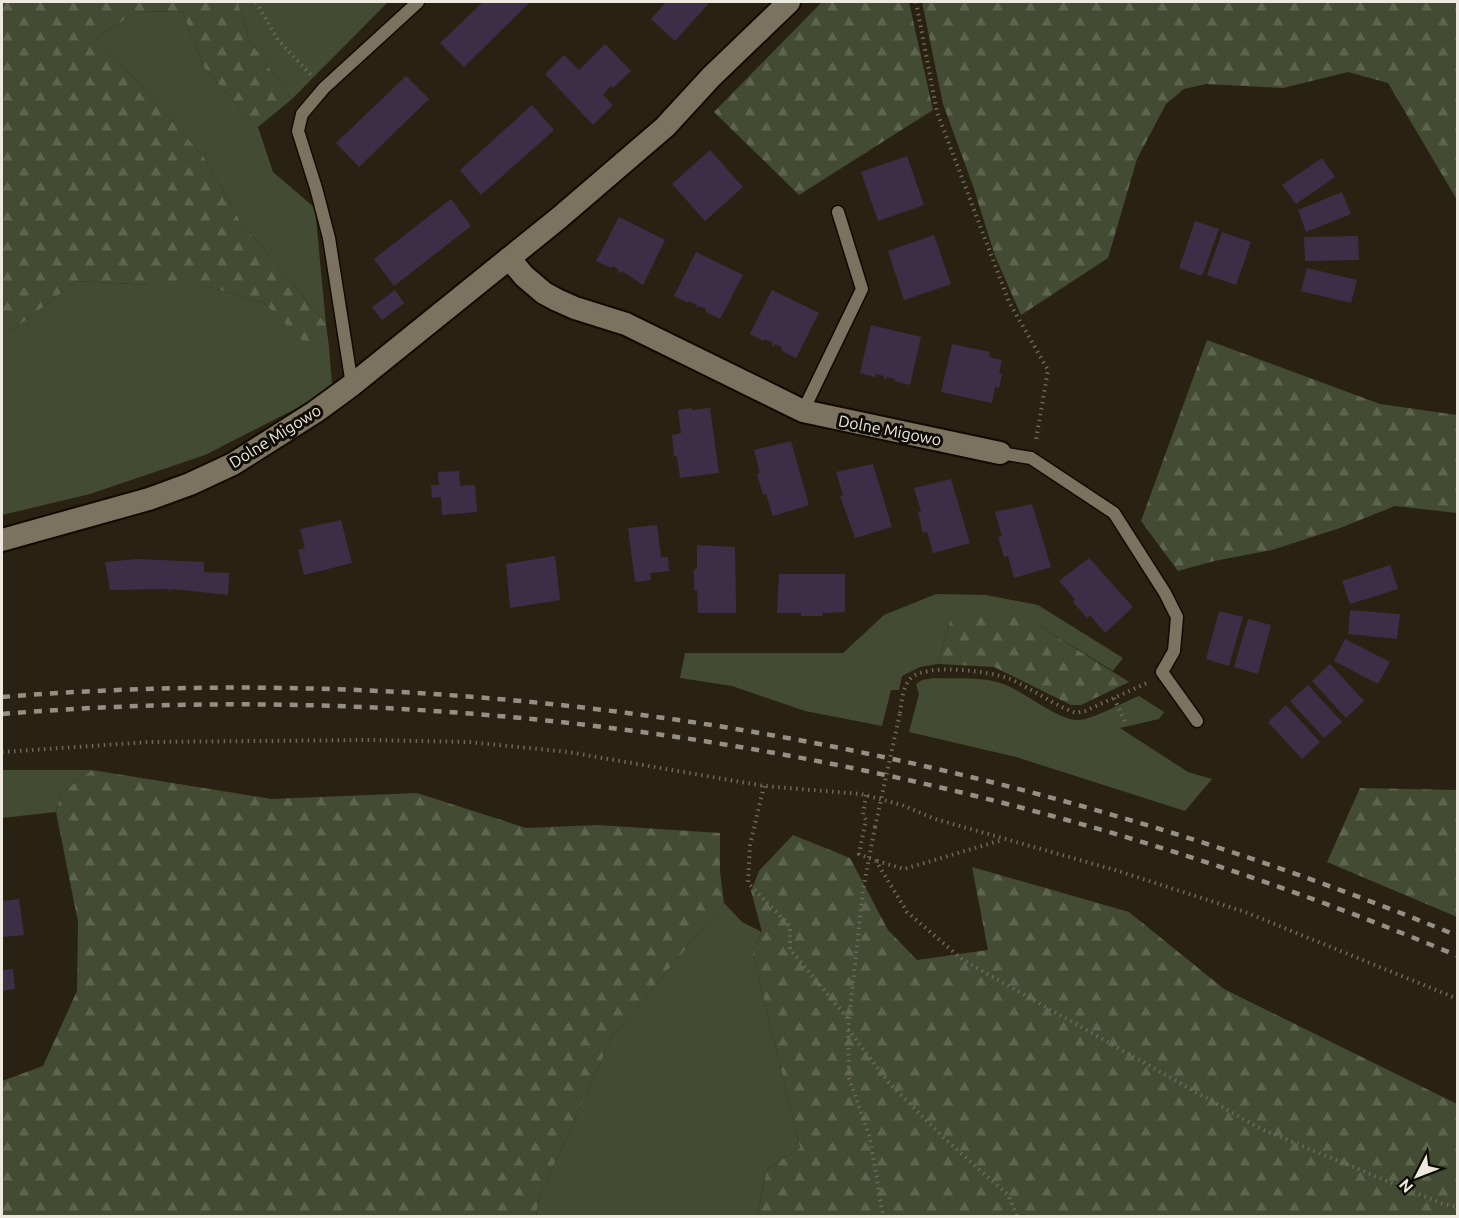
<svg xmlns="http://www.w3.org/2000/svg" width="1459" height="1218" viewBox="0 0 1459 1218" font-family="Ubuntu,sans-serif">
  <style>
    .grass { fill: #434b32 }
    .forest { fill: url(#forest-firs) }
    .building { fill: #3d2e47 }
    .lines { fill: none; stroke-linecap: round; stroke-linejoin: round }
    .lane-casing { stroke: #120b01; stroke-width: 15 }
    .street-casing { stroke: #120b01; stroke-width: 26 }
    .path { stroke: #6e685a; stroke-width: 4; stroke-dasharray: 1.5 4.5; stroke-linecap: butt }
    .lane { stroke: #7b7260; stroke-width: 12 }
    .street { stroke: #7b7260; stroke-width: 22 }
    .rail { stroke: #969084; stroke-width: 4.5; stroke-dasharray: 8 8; stroke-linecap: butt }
    .path-bridge { stroke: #6e685a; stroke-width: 4; stroke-dasharray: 1.5 4.5; stroke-linecap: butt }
    .labels { text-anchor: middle; stroke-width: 6; stroke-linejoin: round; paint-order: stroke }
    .street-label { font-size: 16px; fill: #eee9df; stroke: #0f0c06 }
  </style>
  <defs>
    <pattern id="forest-firs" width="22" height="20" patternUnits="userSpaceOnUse" patternTransform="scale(1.5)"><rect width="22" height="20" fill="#434b32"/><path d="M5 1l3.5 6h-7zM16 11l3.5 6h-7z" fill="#5e654f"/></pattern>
  </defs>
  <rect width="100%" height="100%" fill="#292212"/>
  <path class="grass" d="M238,2H388L292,99L249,40Z
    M182,11L205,69L258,127L273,172L315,208L326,324L240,221L203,156L97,37L137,12Z
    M77,281L151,285H203L264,303L306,343L329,347L332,384L307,403L205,455L90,494L2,515V335L25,321Z
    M936,594L986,595L1038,605L1123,658L1113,671L1038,625L952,614L938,664L920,667L902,676L899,690H891L882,726L805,711L732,686L680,678L685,653H843L884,615Z
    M934,678C955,679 983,676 1003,684C1024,691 1058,721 1079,720C1093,719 1124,702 1139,696L1164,712L1159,719L1120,728L1188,772L1212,779L1185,811L1016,757L909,732L919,694L916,684L922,680Z
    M2,770H92L61,793L56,812L2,818Z
    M724,903L742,922L762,932L752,950L800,1148L767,1169L757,1216H536L539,1198L612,1037Z"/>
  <path class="forest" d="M2,2H238L249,40L292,99L258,127L205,69L182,11L137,12L97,37L203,156L240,221L326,324L329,347L306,344L264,303L203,285H151L77,281L25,321L2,335Z
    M822,2H909L933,110L799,195L714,112Z
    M922,2H1457V200L1388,83L1348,72L1283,88L1206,84L1184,89L1166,104L1137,159L1108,258L1021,315L995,256L973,186L943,104Z
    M1207,340L1380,404L1457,415V513L1395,506L1340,528L1272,550L1214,561L1178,571L1141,521Z
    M997,612L1038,625L1129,682L1081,705H1071L994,667L938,664L952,614Z
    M92,770L272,799L417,793L526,828L598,825L720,833V872L724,903L612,1037L539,1198L536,1216H2V1081L43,1066L77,991L78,922L56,812L61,793Z
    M1360,788L1457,790V917L1327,862Z
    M793,835L850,858L888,930L917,960L988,950L972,867L1129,912L1224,989L1457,1104V1216H757L767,1169L800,1148L752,950L762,932L751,891L759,871Z"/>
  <path class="building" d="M483,2H530L464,67L440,43Z
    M666,2H710L675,41L651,19Z
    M605,44L631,71L613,88L611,86L603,95L613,105L593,125L545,74L564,55L579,70Z
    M406,76L429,99L359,167L336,143Z
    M532,105L554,130L481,195L460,170Z
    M710,150L743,187L705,221L672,184Z
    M907,156L924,205L878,221L861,172Z
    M1322,158L1335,177L1296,204L1282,185Z
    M1342,192L1351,214L1306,232L1298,210Z
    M451,199L471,226L394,286L374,259Z
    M619,217L665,240L643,285L622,271L621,273L618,272L619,270L614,267L612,266L611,268L596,261Z
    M1195,221L1219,229L1202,276L1179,268Z
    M1222,232L1251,242L1236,285L1207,275Z
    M934,235L951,284L904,300L888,251Z
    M1358,236L1359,260L1305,261L1304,237Z
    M696,252L743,275L720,319L706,312V309L699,306L698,308L696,307L697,305L689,301L688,303L674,296Z
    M1307,268L1357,280L1351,303L1301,291Z
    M395,290L404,303L382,320L372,307Z
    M772,290L819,313L796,358L782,351L781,347L775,344L774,347L772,345L773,343L765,339L764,341L750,334Z
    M871,325L921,337L910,385L894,381L895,379L886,377V379H884V376L876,374L875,377L860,373Z
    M952,344L990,352L989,357L1002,360L999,373L1002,374L999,388L995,387L992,403L941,392Z
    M692,408V410L710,408L719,473L680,478L677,456H674L672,435L681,433L678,410Z
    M791,441L809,505L773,516L766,494L763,495L757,474L760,473L754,450Z
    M873,464L892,527L855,538L840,496L843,495L836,472Z
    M459,471L460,486L475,485L477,512L442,515L441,497L432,498L431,485H439L438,472Z
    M951,479L970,543L933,553L927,532L923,533L918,512L921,511L914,488Z
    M1032,504L1051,567L1014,578L1008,556L1004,557L998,537L1002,536L995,512Z
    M341,520L352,563L304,575L298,550L305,548L300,529Z
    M657,525L661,557H668L669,571L650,573L651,580L635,582L628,528Z
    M697,545L735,547L736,613H698L697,590L694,591V569H697Z
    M555,556L560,600L510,608L506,564Z
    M1089,558L1133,607L1105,633L1090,615L1087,618L1073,602L1075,599L1059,581Z
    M137,559L204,562V572L229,573L228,595L173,589L169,591V589L110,590L105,562Z
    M1390,565L1398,589L1350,604L1342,581Z
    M779,574H845V612L822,613L823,616H801V613H777Z
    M1350,610L1400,614L1397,639L1348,634Z
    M1219,611L1243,617L1229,666L1206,659Z
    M1248,619L1271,625L1258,674L1234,667Z
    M1345,639L1390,662L1378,684L1334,661Z
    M1330,664L1364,701L1346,718L1312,681Z
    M1308,685L1342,722L1324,738L1290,701Z
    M1286,705L1320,742L1302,759L1268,722Z
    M19,899L24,935L2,937V901Z
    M13,969L15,989L2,991V970Z"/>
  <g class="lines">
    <defs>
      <path id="lane" d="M352,385L329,238L316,188L298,131L302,114L324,88L418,2
        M803,411L862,289L838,212
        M1000,453L1031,458L1114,513L1165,593L1177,617L1174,651L1162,672L1197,721"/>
      <path id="street" d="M509,258L524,276L544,293L557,300L575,308L626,324L803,411L1000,453
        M2,540L149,499L190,484L233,464L315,412L352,385L559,218L665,127L711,77L789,2"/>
    </defs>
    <use href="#lane" class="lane-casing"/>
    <use href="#street" class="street-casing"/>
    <path class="path" d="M256,2L278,40L311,75
      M916,2L937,112L1009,302L1048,370L1036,440
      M1114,698L1125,722
      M900,713C902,702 902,687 911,678C927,663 990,671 1010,679C1032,689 1052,704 1076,713L1085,711L1147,683
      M2,752L150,742L369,740L469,742L568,752L764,786L861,794L902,805L935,819L1115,870L1245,912L1458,999
      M764,786L750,845L748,883L790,926V949L849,1020
      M866,795L863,815L866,820L859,854L876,861L907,912L963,960L1261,1129L1443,1204L1458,1207
      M875,827L863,890L848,1029L890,1084L945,1139L1008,1195L1017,1216
      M877,861L904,869L1002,840
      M848,1030L849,1078L870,1138L883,1216"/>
    <use href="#lane" class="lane"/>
    <use href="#street" class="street"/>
    <path class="rail" d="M2,697C500,657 996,746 1458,936
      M2,714C497,673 1000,764 1458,956"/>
    <path class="path-bridge" d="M875,827L900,713"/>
  </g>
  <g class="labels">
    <g class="street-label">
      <text transform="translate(890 430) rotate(11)" y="6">Dolne Migowo</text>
      <text transform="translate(275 436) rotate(-32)" y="6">Dolne Migowo</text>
    </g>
  </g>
  <rect width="1459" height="1218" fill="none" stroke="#eee9df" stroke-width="6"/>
  <g transform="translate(1417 1176) rotate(228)" stroke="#0f0c06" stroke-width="4.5" paint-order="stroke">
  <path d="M0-4.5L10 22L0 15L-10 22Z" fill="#eee9df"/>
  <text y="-9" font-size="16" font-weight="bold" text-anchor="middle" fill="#eee9df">N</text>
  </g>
</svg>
